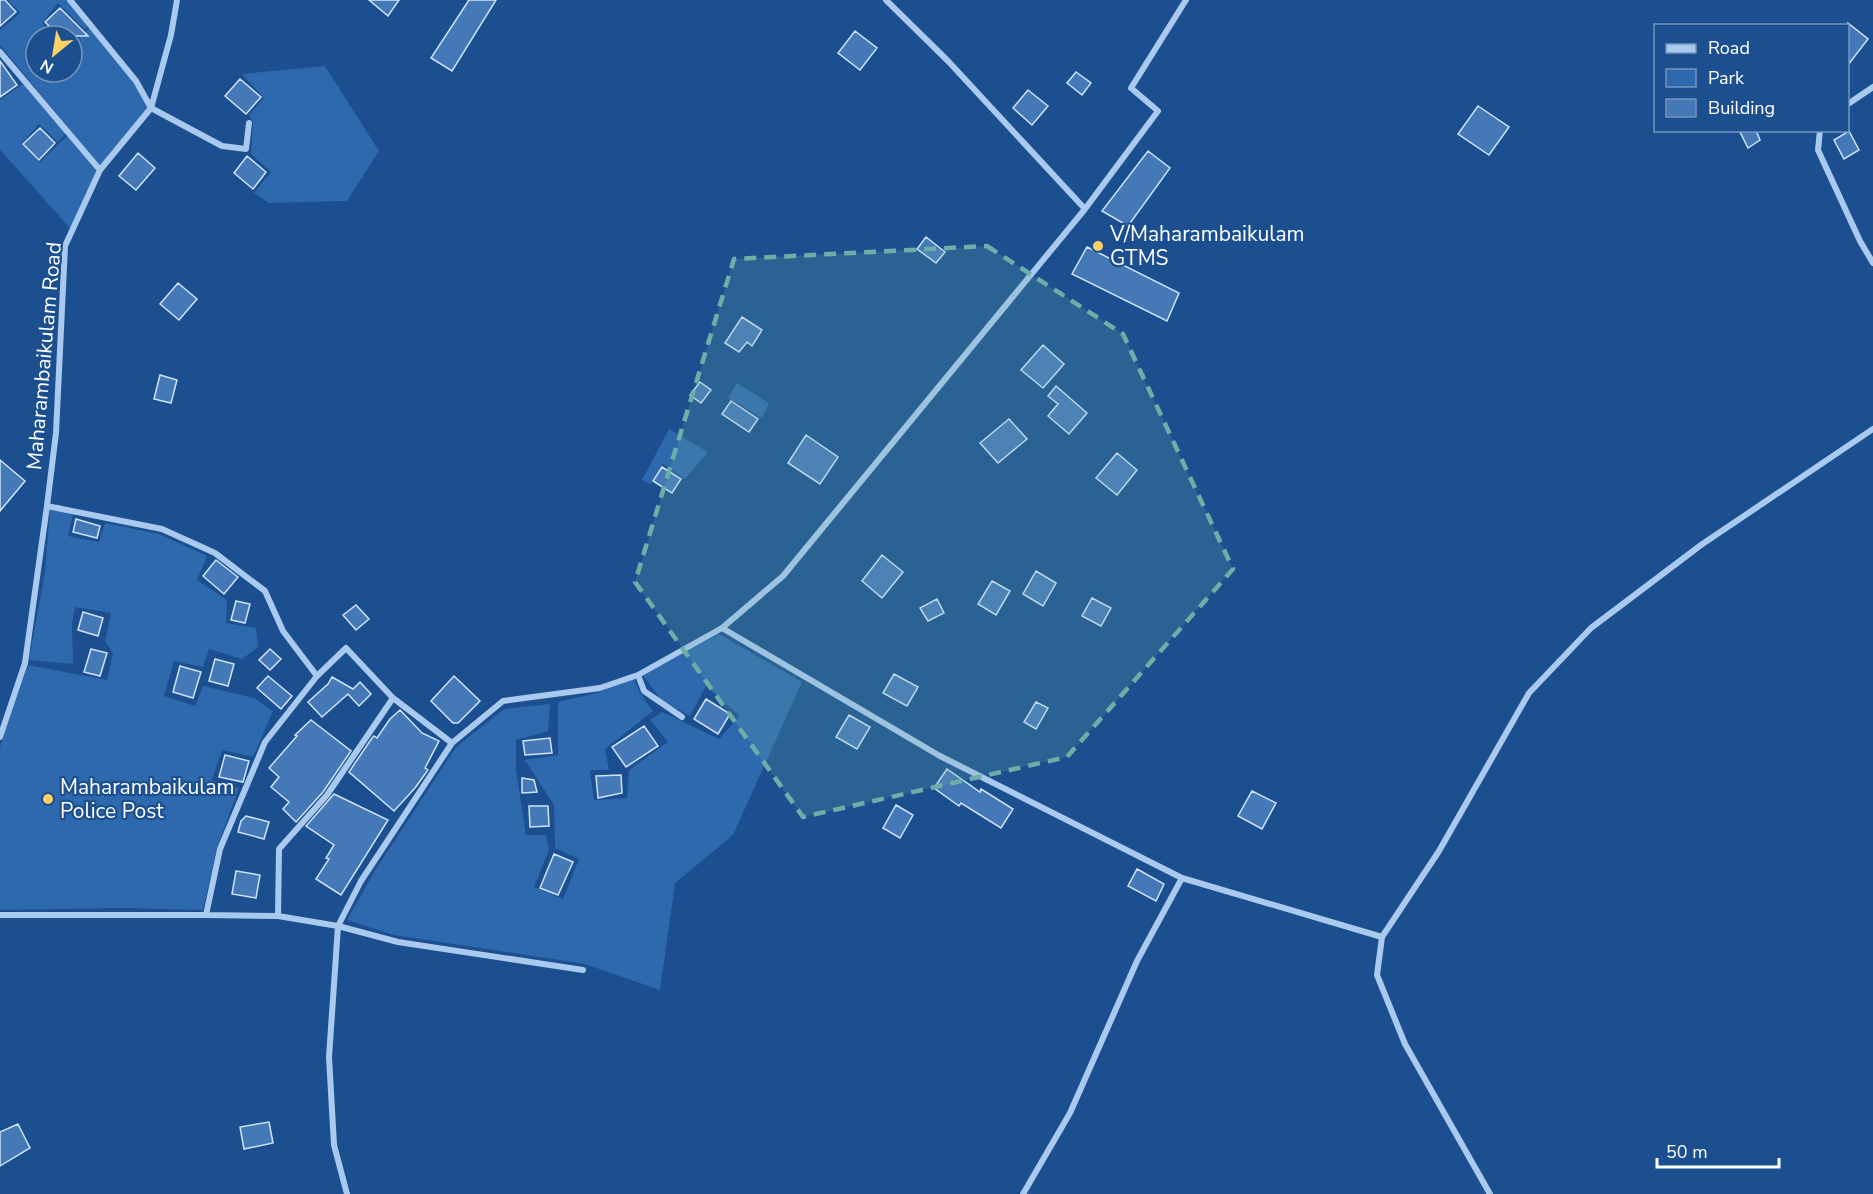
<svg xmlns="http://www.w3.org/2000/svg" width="1873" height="1194" viewBox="0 0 1873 1194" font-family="'Nunito Sans',sans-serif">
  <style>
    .green { fill: #2e69ad }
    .building { fill: #4478b7; stroke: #cfe3fa; stroke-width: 1.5 }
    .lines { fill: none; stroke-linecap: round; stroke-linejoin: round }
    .street { stroke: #a9c9ee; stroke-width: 6 }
    .marked { fill: #6fada8; fill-opacity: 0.2; stroke: #6fada8; stroke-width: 4.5; stroke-dasharray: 12 8; stroke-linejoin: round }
    .poi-dot { fill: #ffd166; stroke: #1b4f8f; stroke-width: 2 }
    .labels { text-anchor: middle; stroke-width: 4.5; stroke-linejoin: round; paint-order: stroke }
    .poi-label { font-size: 21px; fill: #fff; stroke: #1b4f8f; text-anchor: start }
    .street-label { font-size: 21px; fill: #fff; stroke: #1b4f8f }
  </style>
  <rect width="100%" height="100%" fill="#1b4f8f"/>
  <path class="green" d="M8,0H69L89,24L85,30L58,3L42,23L54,36H36V72H72V46L91,26L135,83L148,109L100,166L0,45V30L20,13Z
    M325,66L379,151L347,201L269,203L254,193L271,172L251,154L253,123L249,115L264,98L242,74Z
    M23,84L66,133L58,142L39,124L21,144L40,162L68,135L97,171L70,228L0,150V100Z
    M737,383L769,403L762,418L728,398Z
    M669,429L708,452L685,479L663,464L650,484L642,480Z
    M50,510L73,514L68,536L99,542L105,523L159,534L207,556L197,580L227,600L226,623L256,628L258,647L242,659L209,649L203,667L174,661L164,696L195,706L203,686L254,698L273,711L253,757L222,750L212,780L239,788L217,847L203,910L124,908L0,910V747L28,665L107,680L113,653L105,641L111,613L75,607L72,625L73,664L29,660L45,572Z
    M719,634L802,682L733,835L675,883L660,990L585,964L394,935L347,920L376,869L456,747L504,709L550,704L548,731L516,740V770L526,835H546L549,850L534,887L563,899L579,859L555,848L554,805L525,760L558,755V702L597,693L634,679L640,693L653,711L605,749L609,770H590L594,800L627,798L629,770L668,742L650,720L662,712L719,739L740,716L706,686L690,716L661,700L643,675Z"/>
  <path class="building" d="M0,0H5L16,12L0,26Z
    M369,0H399L388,16Z
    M469,0H496L452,71L431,58Z
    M60,8L88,36H59L45,22Z
    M1848,23L1868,39L1848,65Z
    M855,31L877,48L860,70L838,53Z
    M0,61L17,85L0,97Z
    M1076,72L1091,83L1082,95L1067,83Z
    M240,79L261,97L246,114L225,96Z
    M1028,90L1048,106L1032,125L1013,108Z
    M1478,106L1509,127L1489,155L1458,134Z
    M40,128L55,143L39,160L23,144Z
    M1739,130H1756L1760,140L1748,148Z
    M1849,131L1859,150L1844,159L1834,140Z
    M1148,151L1170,168L1128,226L1102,211Z
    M138,153L155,168L136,190L119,176Z
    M247,156L266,172L253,189L234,173Z
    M926,237L945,252L936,263L917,249Z
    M1087,247L1179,293L1167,321L1072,274Z
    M178,283L197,299L179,320L160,304Z
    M742,317L762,330L752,346L747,342L739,352L725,343Z
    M1043,345L1064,364L1043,388L1021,370Z
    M160,375L177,380L171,403L154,399Z
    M700,382L711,390L701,403L690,395Z
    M1056,386L1087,413L1069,434L1048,416L1058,404L1048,396Z
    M731,401L758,419L749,432L722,414Z
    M1009,419L1027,439L998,463L980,443Z
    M806,435L838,457L820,484L788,463Z
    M1117,453L1137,470L1117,495L1096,478Z
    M0,460L25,481L0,511Z
    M662,467L681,479L672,493L653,481Z
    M76,519L100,526L97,538L73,532Z
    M882,555L903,572L882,598L862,581Z
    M216,560L238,577L224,594L203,576Z
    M1036,571L1056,583L1043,606L1023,594Z
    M992,581L1010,591L996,615L978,604Z
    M1092,598L1111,608L1101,626L1082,616Z
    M937,599L944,613L928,621L920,608Z
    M236,601L250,604L245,623L231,620Z
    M356,605L369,619L356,630L343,615Z
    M83,612L103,618L98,636L78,630Z
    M91,649L107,653L100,676L84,672Z
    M270,649L281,659L270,670L259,660Z
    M215,659L234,664L228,686L209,681Z
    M180,666L201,672L193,698L173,692Z
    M894,674L918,687L907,706L883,693Z
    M268,676L292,696L281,709L257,688Z
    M454,676L480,701L458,723H453L431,701Z
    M332,677L353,689L360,682L371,694L359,706L348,694L322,717L308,702L328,684Z
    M706,699L730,714L718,734L694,719Z
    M1036,702L1048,708L1036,729L1024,722Z
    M400,710L422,733L439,741L425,768L428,770L415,788L394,811L349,772L372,738L374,736L377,738L390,719Z
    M849,715L870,727L857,749L836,737Z
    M311,720L351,751L323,792L296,822L283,809L289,802L271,787L279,777L269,768L297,736L295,735Z
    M644,726L658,746L626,767L612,747Z
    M550,738L552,753L525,755L523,741Z
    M225,755L249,761L243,782L219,777Z
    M947,769L980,792L981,789L1013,809L1001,828L961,803L959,806L934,788Z
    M621,775L622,793L598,798L596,776Z
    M522,778L534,780L537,792L522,793Z
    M1252,791L1276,803L1262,829L1238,816Z
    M334,794L388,820L341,895L316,879L329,859L326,858L334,845L306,826Z
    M896,805L913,815L900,838L883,828Z
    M529,806H548L549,826L530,827Z
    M246,816L269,822L264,839L238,832L241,821Z
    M554,854L573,862L558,895L540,888Z
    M1137,869L1164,884L1156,901L1128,886Z
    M236,871L260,875L256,898L232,894Z
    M269,1122L273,1143L244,1149L240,1127Z
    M18,1124L30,1148L0,1166V1132Z"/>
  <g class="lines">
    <path class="street" d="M70,0L136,81L151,108L222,146L246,149L249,123
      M886,0L948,61L1085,209
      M0,52L100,170
      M1848,104L1873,87
      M1820,130L1818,150L1860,241L1873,263
      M47,506L162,529L215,553L265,591L283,631L317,676
      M722,628L940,756L1182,878L1382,937L1439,851L1529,693L1591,628L1701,545L1873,429
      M638,675L644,691L682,717
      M0,737L25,663L47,506L56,433L65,246L100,170L151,108L171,35L177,0
      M0,915H206L278,916L338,926L361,881L452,743L503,701L600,688L638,675L722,628L783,576L1085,209L1158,111L1131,88L1186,0
      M206,915L220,849L265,742L317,676L346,648L393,698L452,743
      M278,916L279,849L327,795L393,698
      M1382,937L1377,975L1405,1044L1490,1194
      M347,1194L334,1145L329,1057L338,926L398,942L583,970
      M1023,1194L1070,1113L1137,961L1182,878"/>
  </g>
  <path class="marked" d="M987,246L1123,334L1233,569L1067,757L803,817L635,582L734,259Z"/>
  <g class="poi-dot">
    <circle cx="1098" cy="246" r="6"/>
    <circle cx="48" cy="799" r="6"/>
  </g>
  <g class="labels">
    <g class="poi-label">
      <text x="1110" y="241">V/Maharambaikulam<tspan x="1110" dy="24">GTMS</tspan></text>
      <text x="60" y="794">Maharambaikulam<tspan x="60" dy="24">Police Post</tspan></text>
    </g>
    <g class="street-label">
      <text transform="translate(44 356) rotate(-85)" y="7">Maharambaikulam Road</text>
    </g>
  </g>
  <rect x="1654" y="24" width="195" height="108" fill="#1b4f8f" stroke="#7695bc" stroke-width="1.5"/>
  <rect x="1666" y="44" width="30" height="9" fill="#a9c9ee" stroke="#7695bc" stroke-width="1.5"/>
  <text x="1708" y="54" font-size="18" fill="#ffffff">Road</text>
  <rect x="1666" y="69" width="30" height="18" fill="#2e69ad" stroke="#7695bc" stroke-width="1.5"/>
  <text x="1708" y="84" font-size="18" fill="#ffffff">Park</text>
  <rect x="1666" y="99" width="30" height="18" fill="#4478b7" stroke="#7695bc" stroke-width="1.5"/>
  <text x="1708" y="114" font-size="18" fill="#ffffff">Building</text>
  <g transform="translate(54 54) rotate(210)"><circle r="28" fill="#1b4f8f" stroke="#7695bc" stroke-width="1.5"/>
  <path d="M0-4.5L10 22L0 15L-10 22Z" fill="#ffd166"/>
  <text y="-9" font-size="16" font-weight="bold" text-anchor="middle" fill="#ffffff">N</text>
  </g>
  <path d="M1657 1158v9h122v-9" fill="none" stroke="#ffffff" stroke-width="3"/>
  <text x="1666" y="1158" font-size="18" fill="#ffffff" stroke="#1b4f8f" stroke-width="4.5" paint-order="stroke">50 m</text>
</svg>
